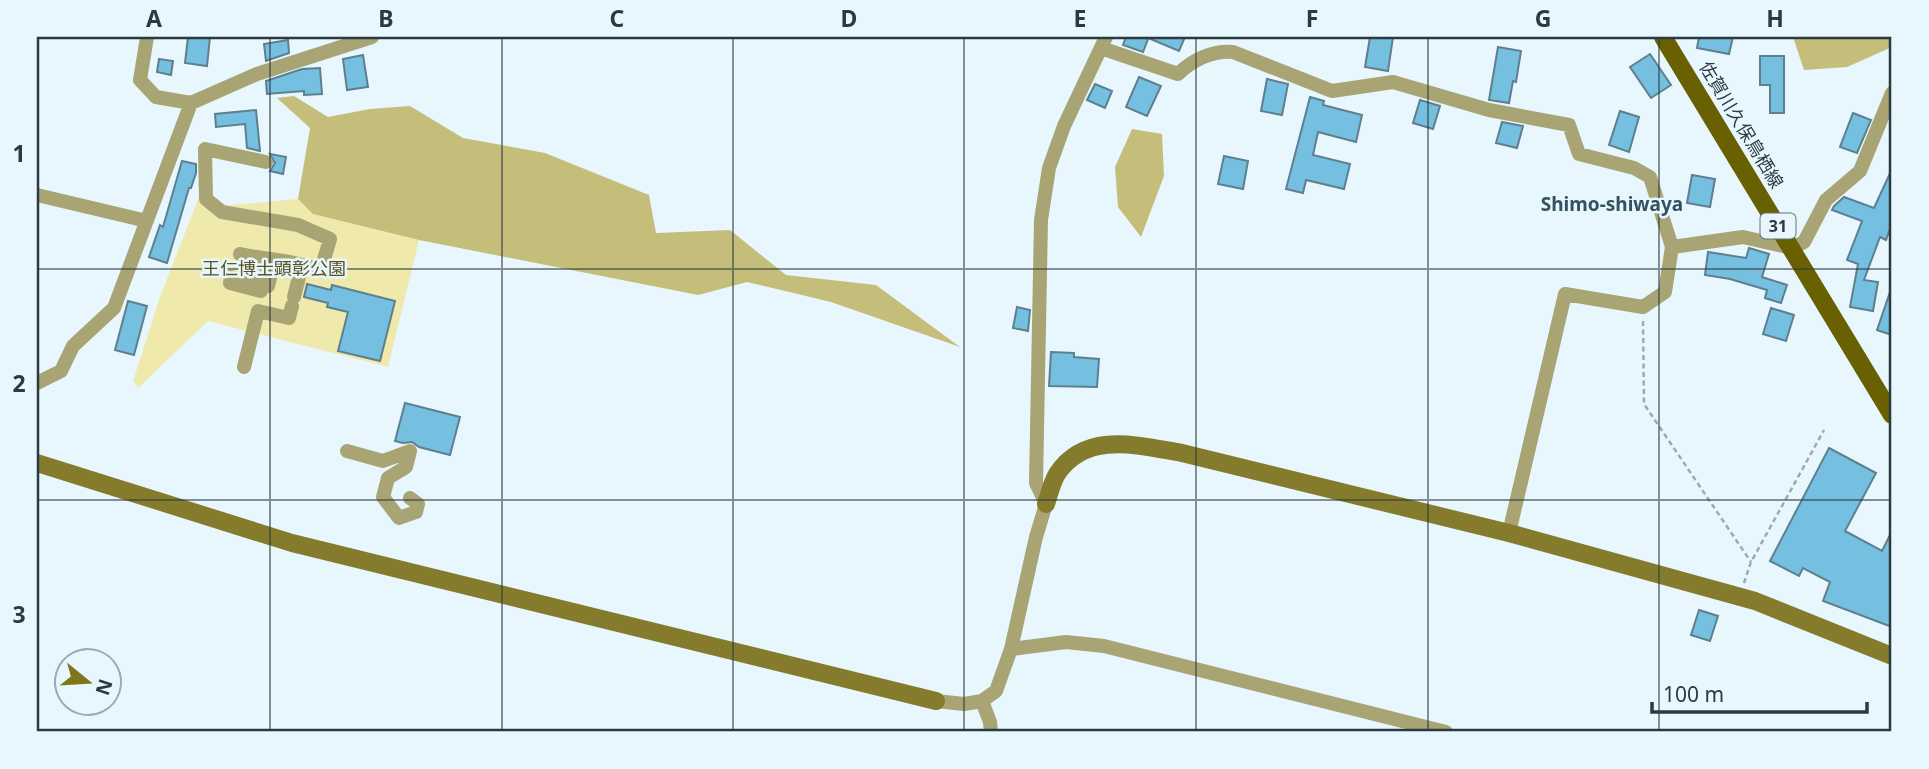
<svg xmlns="http://www.w3.org/2000/svg" width="1929" height="769" viewBox="0 0 1929 769" font-family="'Noto Sans','Noto Sans JP',sans-serif">
  <style>
    .green { fill: #efeaab }
    .forest { fill: #c5be7b }
    .building { fill: #75c0e1; stroke: #5e7f8e; stroke-width: 2 }
    .lines { fill: none; stroke-linecap: round; stroke-linejoin: round }
    .path { stroke: #9baab0; stroke-width: 2.5; stroke-dasharray: 5 3.5; stroke-linecap: butt }
    .street { stroke: #a8a473; stroke-width: 14 }
    .secondary { stroke: #847c2c; stroke-width: 18 }
    .primary { stroke: #686001; stroke-width: 18 }
    .grid { fill: none; stroke: #2b3a40; stroke-width: 2; stroke-opacity: 0.55 }
    .labels { text-anchor: middle; stroke-width: 5; stroke-linejoin: round; paint-order: stroke }
    .shield { fill: #e8f7fd; stroke: #647379; stroke-width: 2 }
    .shield-label { font-size: 16px; font-weight: bold; fill: #2b3a40 }
    .street-label { font-size: 18px; fill: #2b3a40; stroke: #e8f7fd }
    .park-label { font-size: 18px; fill: #595421; stroke: #e8f7fd }
    .neighbourhood-label { font-size: 19px; font-weight: bold; fill: #325260; stroke: #e8f7fd }
    .neatline { fill: none; stroke: #2b3a40; stroke-width: 2.5 }
    .grid-label { font-size: 23px; text-anchor: middle; font-weight: bold; fill: #2b3a40 }
  </style>
  <rect width="100%" height="100%" fill="#e8f7fd"/>
  <path class="green" d="M202,189L221,206L298,199L314,214L419,240L388,367L208,321L138,388L133,381L160,297Z"/>
  <path class="forest" d="M1793,37H1892V47L1847,67L1804,70Z
    M294,96L328,117L370,109L410,106L463,138L545,153L649,195L656,233L730,230L786,275L876,285L960,347L831,302L747,282L698,295L419,240L313,214L298,199L310,128L277,98Z
    M1132,129L1162,134L1164,176L1141,237L1118,207L1115,167Z"/>
  <path class="building" d="M188,37H210L207,66L185,63Z
    M1126,37H1142L1148,39L1143,52L1123,45Z
    M1146,37H1185L1179,51Z
    M1370,37H1393L1388,71L1365,67Z
    M1699,37H1733L1729,54L1697,48Z
    M288,40L289,53L266,61L264,44Z
    M1498,47L1521,51L1516,82L1513,81L1509,103L1489,100Z
    M1650,54L1671,85L1651,98L1630,67Z
    M363,55L368,87L347,90L343,59Z
    M1760,56H1784V113H1770V85H1760Z
    M159,59L173,61L171,75L157,72Z
    M320,68L322,94L304,95V91L267,94L266,81L302,69Z
    M1139,77L1161,86L1147,116L1126,107Z
    M1267,79L1288,84L1282,115L1261,111Z
    M1095,84L1112,91L1105,108L1087,100Z
    M1310,97L1324,101L1323,105L1362,115L1356,142L1318,132L1313,155L1350,164L1344,189L1306,180L1303,193L1286,189Z
    M1420,100L1440,106L1433,129L1413,123Z
    M256,110L260,151L247,148L245,124L216,127L215,114Z
    M1620,111L1639,117L1629,152L1609,145Z
    M1853,113L1871,120L1857,153L1840,147Z
    M1502,122L1523,126L1517,148L1496,143Z
    M270,154L286,157L283,174L270,171L275,163Z
    M1224,156L1248,161L1243,189L1218,184Z
    M182,161L196,164V173L191,188H189L167,263L149,257L160,225L163,227Z
    M1892,169V223L1886,240L1880,237L1864,280L1878,282L1873,311L1850,307L1858,264L1847,260L1862,221L1832,210L1834,206L1844,197L1874,208Z
    M1692,175L1715,179L1710,207L1687,203Z
    M1749,248L1769,254L1762,277L1787,285L1781,303L1765,298L1767,290L1730,279L1705,275L1708,252L1746,258Z
    M307,284L331,290L332,285L395,301L380,361L338,351L348,312L327,307L328,303L304,297Z
    M1890,292H1892V335L1877,330Z
    M128,301L147,306L134,355L115,350Z
    M1017,307L1030,310L1028,331L1013,328Z
    M1771,308L1794,315L1786,341L1763,334Z
    M1051,352L1074,353V357L1099,359L1097,387L1049,386Z
    M405,403L460,417L450,455L419,447L412,442L403,443L395,441Z
    M1829,448L1876,473L1845,531L1882,551L1892,531V627L1823,601L1830,582L1803,568L1799,576L1770,561Z
    M1699,610L1718,616L1710,641L1691,635Z"/>
  <g class="lines">
    <path class="path" d="M1643,321L1644,404L1751,562
      M1744,583L1751,562L1824,430"/>
    <path class="street" d="M147,37L140,80L156,97L191,103L257,74L372,37
      M1101,48L1178,74C1192,60 1213,50 1233,52L1332,91L1393,82L1489,110L1569,125L1579,154L1634,168L1650,177L1672,247L1665,292L1643,307L1565,294L1509,533
      M266,162L205,149L206,199L222,212L298,225L330,239L321,270L302,265L294,297
      M37,195L147,221
      M1672,247L1743,237L1792,248L1804,242L1826,200L1860,171L1892,93
      M240,254C261,259 281,259 302,265
      M261,291L230,283L231,277L268,286L270,278L263,259
      M244,367L258,311L289,318L292,306
      M37,383L61,371L73,346L114,308L191,103
      M347,451L383,461L410,451L406,467L388,478L383,497L399,518L416,512L418,504L410,498
      M1011,649L1066,642L1104,646L1446,732
      M936,701L964,704L982,701L996,691L1011,649L1036,537L1046,504L1036,483L1041,220L1049,168L1064,126L1106,37
      M982,701L990,722L991,732"/>
    <path class="secondary" d="M37,463L292,543L936,701
      M1046,504C1049,495 1052,482 1057,474C1086,430 1140,446 1182,453L1509,533L1755,601L1892,656"/>
    <path class="primary" d="M1663,37L1892,415"/>
  </g>
  <path class="grid" d="M270,37V732M502,37V732M733,37V732M964,37V732M1196,37V732M1428,37V732M1659,37V732M37,269H1892M37,500H1892"/>
  <g class="labels">
    <rect class="shield" x="1760.5" y="213.5" width="35" height="25" rx="5"/>
    <g class="shield-label">
      <text x="1778" y="232">31</text>
    </g>
    <g class="street-label">
      <text transform="translate(1741 125) rotate(59)" y="6">佐賀川久保鳥栖線</text>
    </g>
    <g class="park-label">
      <text x="274" y="275">王仁博士顕彰公園</text>
    </g>
    <g class="neighbourhood-label">
      <text x="1612" y="211">Shimo-shiwaya</text>
    </g>
  </g>
  <rect width="1929" height="769" fill="none" stroke="#e8f7fd" stroke-width="77"/>
  <g transform="translate(88 682) rotate(108)"><circle r="33" fill="#e8f7fd" stroke="#9cabb1" stroke-width="2"/>
  <path d="M0-5L12 26L0 18L-12 26Z" fill="#7f761a"/>
  <text y="-10" font-size="19" font-weight="bold" text-anchor="middle" fill="#2b3a40">N</text>
  </g>
  <path d="M1652 702v10h215v-10" fill="none" stroke="#2b3a40" stroke-width="3.5"/>
  <text x="1663" y="702" font-size="21" fill="#2b3a40" stroke="#e8f7fd" stroke-width="5" paint-order="stroke">100 m</text>
  <rect x="38" y="38" width="1852" height="692" class="neatline"/>
  <g class="grid-label">
    <text x="154" y="27">A</text>
    <text x="386" y="27">B</text>
    <text x="617" y="27">C</text>
    <text x="849" y="27">D</text>
    <text x="1080" y="27">E</text>
    <text x="1312" y="27">F</text>
    <text x="1543" y="27">G</text>
    <text x="1775" y="27">H</text>
    <text x="19" y="162">1</text>
    <text x="19" y="392">2</text>
    <text x="19" y="623">3</text>
  </g>
</svg>
